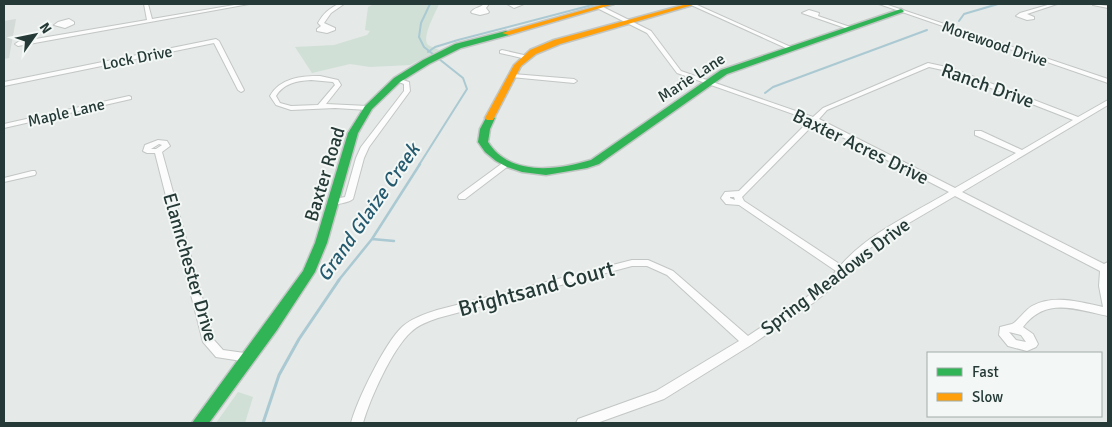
<svg xmlns="http://www.w3.org/2000/svg" width="1112" height="427" viewBox="0 0 1112 427" font-family="Signika,sans-serif">
  <style>
    .built { fill: #d3dad7 }
    .green { fill: #d0e0d6 }
    .lines { fill: none; stroke-linecap: round; stroke-linejoin: round }
    .stream-far2 { stroke: #aac9d2; stroke-width: 2 }
    .stream-far1 { stroke: #aac9d2; stroke-width: 2.5 }
    .stream { stroke: #aac9d2; stroke-width: 3 }
    .street-casing { stroke: #c2c6c4; stroke-width: 2 }
    .fast-casing { stroke: #c1c6c4; stroke-width: 3 }
    .slow-casing { stroke: #c1c6c4; stroke-width: 3 }
    .street { fill: #fbfcfb; fill-rule: evenodd }
    .fast { fill: #30b455; fill-rule: evenodd }
    .slow { fill: #ff9f0a; fill-rule: evenodd }
    .labels { text-anchor: middle; stroke-width: 4; stroke-linejoin: round; paint-order: stroke }
    .far-street-label { font-size: 16px; fill: #253a36; stroke: #f3f8f6 }
    .street-label { font-size: 19px; fill: #253a36; stroke: #f3f8f6 }
    .water-label { font-size: 20px; font-style: italic; fill: #265b6f; stroke: #f3f8f6 }
    .near-street-label { font-size: 22px; fill: #253a36; stroke: #f3f8f6 }
  </style>
  <rect width="100%" height="100%" fill="#e5e9e7"/>
  <path class="built" d="M16,19L9,58L4,59V21Z"/>
  <path class="green" d="M374,4H439C436,12 421,38 428,45C431,47 436,48 439,50L410,65L370,67L350,64L312,73L295,47L334,45L367,35L370,31L365,30L368,7Z
    M238,392L253,397L245,423H216Z"/>
  <g class="lines">
    <path class="stream-far2" d="M959,21L964,14L998,4
      M428,52L435,47L458,40L596,4
      M765,93L773,87L927,30
      M419,165L467,89L463,78L424,47L419,37L421,23L430,4"/>
    <path class="stream-far1" d="M372,239L394,241
      M338,281L372,239L420,164"/>
    <path class="stream" d="M263,423L279,375L299,339L339,280"/>
    <defs>
      <path id="street" d="M144,4H148L152,19L240,4H249L18,46L15,44L18,42L147,20Z
        M339,4H344L331,13L324,23L335,28V30L327,33L317,31V29L321,26L318,23C323,14 329,8 339,4Z
        M484,4H489L486,8L489,12L488,13L480,15L472,13L471,12C475,7 480,8 484,4Z
        M507,4H524L514,8Z
        M689,4H695L793,48L788,49Z
        M879,4H885L1108,79V83Z
        M1051,4H1057L1027,14L1034,17V19L1027,20L1016,16L1020,13Z
        M1093,4L1108,6V8L1093,5Z
        M597,6H601L651,31L681,71L813,117L823,108L928,63L951,68L1078,117L1108,100V105L962,192L1104,264L1108,262V316C1076,310 1047,296 1023,327L1033,334L1038,344L1036,347L1027,351L1008,346L999,335L1000,327C1004,326 1008,325 1012,324C1017,322 1025,310 1032,306C1054,294 1080,302 1103,307L1099,286L1100,271L955,196L885,237L857,258L837,284L813,303L751,345L664,399L597,423H576L578,419L656,391L739,341L667,275L647,266H632L438,318C429,321 418,325 411,332C392,349 370,399 363,423H351C357,400 385,343 402,327C412,318 425,314 437,310L632,260H648L673,271L748,336C776,317 813,297 836,271L739,205L726,204L721,198L725,192L739,191L810,120L677,73L647,33L597,8ZM929,67L947,71L1073,120L1022,150L981,131H975V135L1016,153L955,188L819,119L827,110ZM815,123L949,192C912,214 869,233 841,265L744,201L742,197ZM730,197H734L735,200L730,198ZM1009,332L1021,335L1026,342L1016,340Z
        M809,10L819,13L818,16L853,28L848,29L802,13Z
        M69,19L74,22V24L65,28L54,25L58,22Z
        M216,39L219,41L244,90L243,91L241,92L238,90L214,43L4,86V82Z
        M502,50L528,56L529,57L526,59L500,53V51Z
        M513,74L574,79L577,81L574,83L511,77V75Z
        M320,76L338,80L341,85L326,104L368,106L371,108L368,110L335,108L291,110L276,105L270,96C280,78 301,76 320,76ZM311,80L333,82L335,85L318,105L291,106L280,103L276,96C284,83 297,81 311,80Z
        M397,78L409,82L410,91L369,147L364,158L353,199C348,203 336,205 329,204L328,202L329,200L345,197L356,158L361,147L404,91V84L394,80Z
        M129,96L131,97V99L4,128V124Z
        M158,140L167,141L170,146L162,152L214,340L223,350L252,354L254,357L252,360L248,362L216,357L203,342L155,153H147L143,151L145,145ZM159,144L162,145L156,149H151Z
        M504,162H507L511,164L465,199H459L458,197L459,195Z
        M32,171H35L36,173L35,175L4,182V178Z"/>
      <path id="fast" d="M901,9L904,11L903,12L727,74L599,164L587,168L546,175L522,172L507,167L496,161L485,152L478,142L480,129L487,116L490,115L495,118L490,129L488,142C510,177 558,170 591,160L721,70Z
        M506,31L510,33L509,35L461,48L429,64L400,82L372,109L358,133L327,243L315,272L277,330L209,423H192L303,271L315,243L348,133L365,106L394,78L423,60L455,44Z"/>
      <path id="slow" d="M605,4H614L509,35L502,33Z
        M687,4H696L560,44L536,54L521,66L493,120H487L485,118L514,65L530,50L554,40Z"/>
    </defs>
    <use href="#street" class="street-casing"/>
    <use href="#fast" class="fast-casing"/>
    <use href="#slow" class="slow-casing"/>
    <use href="#street" class="street"/>
    <use href="#fast" class="fast"/>
    <use href="#slow" class="slow"/>
  </g>
  <g class="labels">
    <g class="far-street-label">
      <text transform="translate(995 43) rotate(19)" y="6">Morewood Drive</text>
      <text transform="translate(137 57) rotate(-11)" y="6">Lock Drive</text>
      <text transform="translate(691 77) rotate(-33)" y="6">Marie Lane</text>
      <text transform="translate(66 112) rotate(-13)" y="6">Maple Lane</text>
    </g>
    <g class="street-label">
      <text transform="translate(988 85) rotate(20)" y="7">Ranch Drive</text>
      <text transform="translate(861 146) rotate(26)" y="7">Baxter Acres Drive</text>
      <text transform="translate(324 174) rotate(-73)" y="7">Baxter Road</text>
      <text transform="translate(191 267) rotate(74)" y="7">Elannchester Drive</text>
      <text transform="translate(835 276) rotate(-37)" y="7">Spring Meadows Drive</text>
    </g>
    <g class="water-label">
      <text transform="translate(368 212) rotate(-55)" y="7">Grand Glaize Creek</text>
    </g>
    <g class="near-street-label">
      <text transform="translate(536 288) rotate(-15)" y="8">Brightsand Court</text>
    </g>
  </g>
  <rect width="1112" height="427" fill="none" stroke="#253a36" stroke-width="10"/>
  <rect x="927" y="352" width="175" height="65" fill="#f3f8f6" stroke="#a1aca9"/>
  <rect x="937" y="368" width="25" height="8" fill="#30b455" stroke="#a1aca9"/>
  <text x="972" y="377" font-size="15" fill="#253a36">Fast</text>
  <rect x="937" y="393" width="25" height="8" fill="#ff9f0a" stroke="#a1aca9"/>
  <text x="972" y="402" font-size="15" fill="#253a36">Slow</text>
  <g transform="translate(35 35) rotate(57)" stroke="#f3f8f6" stroke-width="4" paint-order="stroke">
  <path d="M0-4L9 19L0 12L-9 19Z" fill="#253a36"/>
  <text y="-8" font-size="14" font-weight="bold" text-anchor="middle" fill="#253a36">N</text>
  </g>
</svg>
